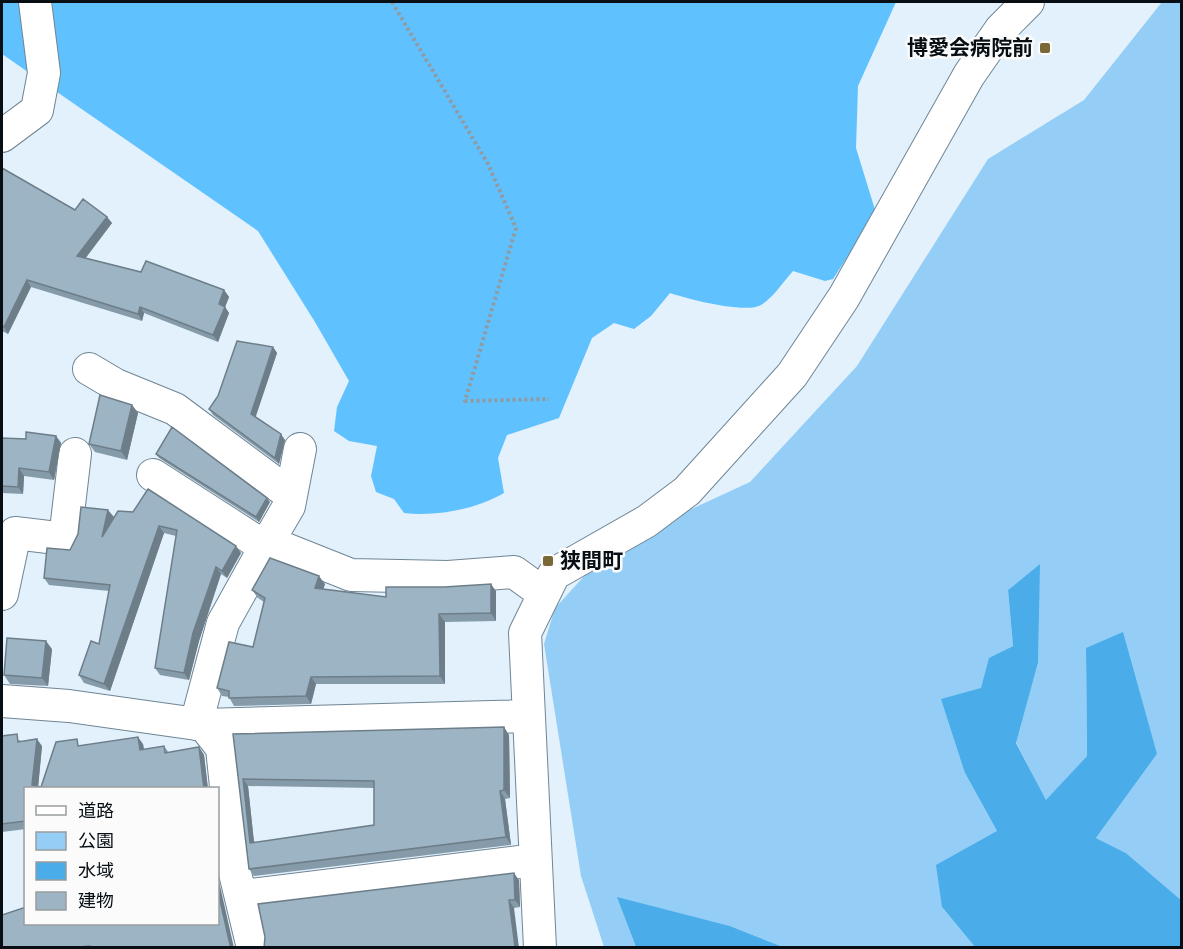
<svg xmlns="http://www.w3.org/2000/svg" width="1183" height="949" viewBox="0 0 1183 949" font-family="Cabin,'Noto Sans JP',sans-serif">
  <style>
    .green { fill: #94cef7 }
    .forest { fill: #60c1ff }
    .water { fill: #4aace9 }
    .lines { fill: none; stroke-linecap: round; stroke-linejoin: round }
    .minor-casing { stroke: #6f8595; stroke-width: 34 }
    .path { stroke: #8f9ba3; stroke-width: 4; stroke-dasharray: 3 3; stroke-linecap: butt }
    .minor { stroke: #fff; stroke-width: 32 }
    .wall { fill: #869ba9; fill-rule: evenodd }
    .shaded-wall { fill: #6d7e89 }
    .building { fill: #9cb4c4; stroke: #6d7e89; stroke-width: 1.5; fill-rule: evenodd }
    .poi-dot { fill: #7a6836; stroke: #fbfbfb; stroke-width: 2 }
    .labels { text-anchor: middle; stroke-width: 5; stroke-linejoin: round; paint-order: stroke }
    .poi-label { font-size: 21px; font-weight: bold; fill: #070f15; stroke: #fbfbfb; text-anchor: end }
  </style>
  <rect width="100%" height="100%" fill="#e2f1fb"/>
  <path class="green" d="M1162,2H1181V900L1126,853L1096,838L1157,754L1086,648L1087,756L1046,801L1016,742L1038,663L1039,565L1008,590L1013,646L990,658L965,773L997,831L942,907L975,947H783L730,926L618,898L636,947H604L581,876L544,644L555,608L588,572L685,512L750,482L857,366L988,159L1084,100Z"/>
  <path class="forest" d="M2,2H896L858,86L856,148L876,213L833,279L825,281L793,271C783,282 773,298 761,305C745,314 688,299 670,293L651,316L634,329L614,323L592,338L559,418L507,435L498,458L504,493C477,509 436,517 404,513L394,499L376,492L371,476L377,446L349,441L334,431L337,407L349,381L315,322L258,231L2,54Z"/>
  <path class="water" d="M1040,564L1038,663L1016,743L1046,800L1087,756L1086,648L1123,632L1157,754L1096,838L1126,853L1181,900V945L1179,947H975L942,907L936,865L997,831L965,773L941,699L981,688L989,658L1013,646L1008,590Z
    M617,897L730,926L783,947H636Z"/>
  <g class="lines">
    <defs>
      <path id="minor" d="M2,136L37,110L44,73L35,2
        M89,369L116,385L175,409L291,495
        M153,475L265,547
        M268,542L289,506L300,449
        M2,594L15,533L65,539L75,454
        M2,701L69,706L204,725L528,716
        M196,724L223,623L268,542L351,575L448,577L514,572L543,593
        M204,725L222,748L235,873L253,948
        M242,896L535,860
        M540,948L525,633L554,574L647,521L687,491L792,375L844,297L969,75L1001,29L1028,2"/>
    </defs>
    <use href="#minor" class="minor-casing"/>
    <path class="path" d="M392,2L488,164L516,228L465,401L549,399"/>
    <use href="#minor" class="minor"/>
  </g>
  <path class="wall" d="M2,168L75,210L107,217L112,223L85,258L141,272L224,290L229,297L225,307L229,313L218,342L144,313L142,321L31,287L8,334L2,331Z
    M273,347L277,353L255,417L285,440L279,464L213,415L209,409Z
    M132,405L138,413L127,460L95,452L89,444Z
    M56,436L61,443L54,480L24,476L23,494L2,493V438L26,439Z
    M156,454L270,502L259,522L159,458Z
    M133,512L241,553L227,578L221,574L199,641L189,680L160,675L155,668L176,536L164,533L110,691L84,683L79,675L99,644L109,591L49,585L44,578L70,550L114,518Z
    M325,584L323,589L386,597L496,591V621L445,622V684H316L311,704L234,706L229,697L222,696L217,688L253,647L264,602L258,598L252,590Z
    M52,649L48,686L10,684L4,675Z
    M233,734L509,735L510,798L505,799L511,845L254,876L249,869ZM248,786L374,788V825L254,843Z
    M2,736L42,746L38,786L41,787L81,745L143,744L144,749L164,746L169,753L199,747L204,755L208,789H26V829L2,832Z
    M519,880L520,907L264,948Z"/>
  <path class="shaded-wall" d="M107,217L112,223L82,263L77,256Z
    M27,280L31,287L8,334L4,327Z
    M224,290L229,297L225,307L229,313L218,342L213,335L219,304Z
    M140,307L144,313L142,321L138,314Z
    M273,347L277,353L255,419L251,414Z
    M132,405L138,413L127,460L121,451Z
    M281,434L285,440L279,464L275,458Z
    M56,436L61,443L54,480L49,472Z
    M19,468L24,476L23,494L18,487Z
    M267,498L270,502L259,522L256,517Z
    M108,510L114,517L102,537Z
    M159,526L164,533L110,691L104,684Z
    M236,546L241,553L227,578L222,571Z
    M216,567L221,574L199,641L189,680L184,673L193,633Z
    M319,576L325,584L321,596L315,588Z
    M491,584L496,591V621L491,613Z
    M439,614L445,622V684L440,676Z
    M46,641L52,649L48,686L42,678Z
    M311,677L316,684L311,704L306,696Z
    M504,727L509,735L510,798L504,790Z
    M138,737L143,744L145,757L140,750Z
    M37,739L42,746L38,789L32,785Z
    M199,747L204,755L208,789H204Z
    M243,779L248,786L255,851L250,843Z
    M500,791L505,799L511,845L506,837Z
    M514,873L519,880L520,907L515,900Z
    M218,877L234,948H232L230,945L218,891Z
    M509,900L514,908L519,948H515Z"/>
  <path class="building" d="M2,168L75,210L83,199L107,217L77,256L141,272L146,261L224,290L219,304L225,307L213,335L140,307L138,314L27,280L4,327L2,326Z
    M237,341L273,347L251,414L281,434L275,458L209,409L218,396Z
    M100,395L132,405L121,451L89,444Z
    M172,427L267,498L256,517L156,454Z
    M26,432L56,436L49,472L19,468L18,487L2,486V438L26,439Z
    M148,489L236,546L222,571L216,567L193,633L184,673L155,668L177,530L159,526L104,684L79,675L91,641L99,644L110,585L44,578L47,548L70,550L78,534L81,507L108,510L102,537L118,511L133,512Z
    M270,558L319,576L315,588L386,597V587H444L491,584V613L439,614L440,676L311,677L306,696L229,698V691L217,688L229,642L253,647L265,598L252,590Z
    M7,638L46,641L42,678L4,675Z
    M504,727V790L500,791L506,837L249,869L233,734ZM243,779L374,781V825L250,843Z
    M17,734L18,742L37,739L32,785L41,787L56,742L77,739L78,746L138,737L140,750L164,746L165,753L199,747L204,789H26V821L2,824V736Z
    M514,873L515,900H509L515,947L264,948L265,937L258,904Z
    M218,891L230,945L232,948H91L90,946L68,948H2V915L26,907V924H218Z"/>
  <g class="poi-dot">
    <rect x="1039" y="42" width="12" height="12" rx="3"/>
    <rect x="542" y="555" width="12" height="12" rx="3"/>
  </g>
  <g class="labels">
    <g class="poi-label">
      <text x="1033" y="55">博愛会病院前</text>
      <text x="560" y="568" text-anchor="start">狭間町</text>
    </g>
  </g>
  <rect width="1183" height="949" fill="none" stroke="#070f15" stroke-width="6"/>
  <rect x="24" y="787" width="195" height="138" fill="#fbfbfb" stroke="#999d9f" stroke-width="1.5"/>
  <rect x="36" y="806" width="30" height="9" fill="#ffffff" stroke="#999d9f" stroke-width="1.5"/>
  <text x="78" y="817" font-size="18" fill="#070f15">道路</text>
  <rect x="36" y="832" width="30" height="18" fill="#94cef7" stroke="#999d9f" stroke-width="1.5"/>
  <text x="78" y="847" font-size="18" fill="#070f15">公園</text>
  <rect x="36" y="862" width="30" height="18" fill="#4aace9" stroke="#999d9f" stroke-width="1.5"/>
  <text x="78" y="877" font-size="18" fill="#070f15">水域</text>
  <rect x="36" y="892" width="30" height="18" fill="#9cb4c4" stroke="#999d9f" stroke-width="1.5"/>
  <text x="78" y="907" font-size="18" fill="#070f15">建物</text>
</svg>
